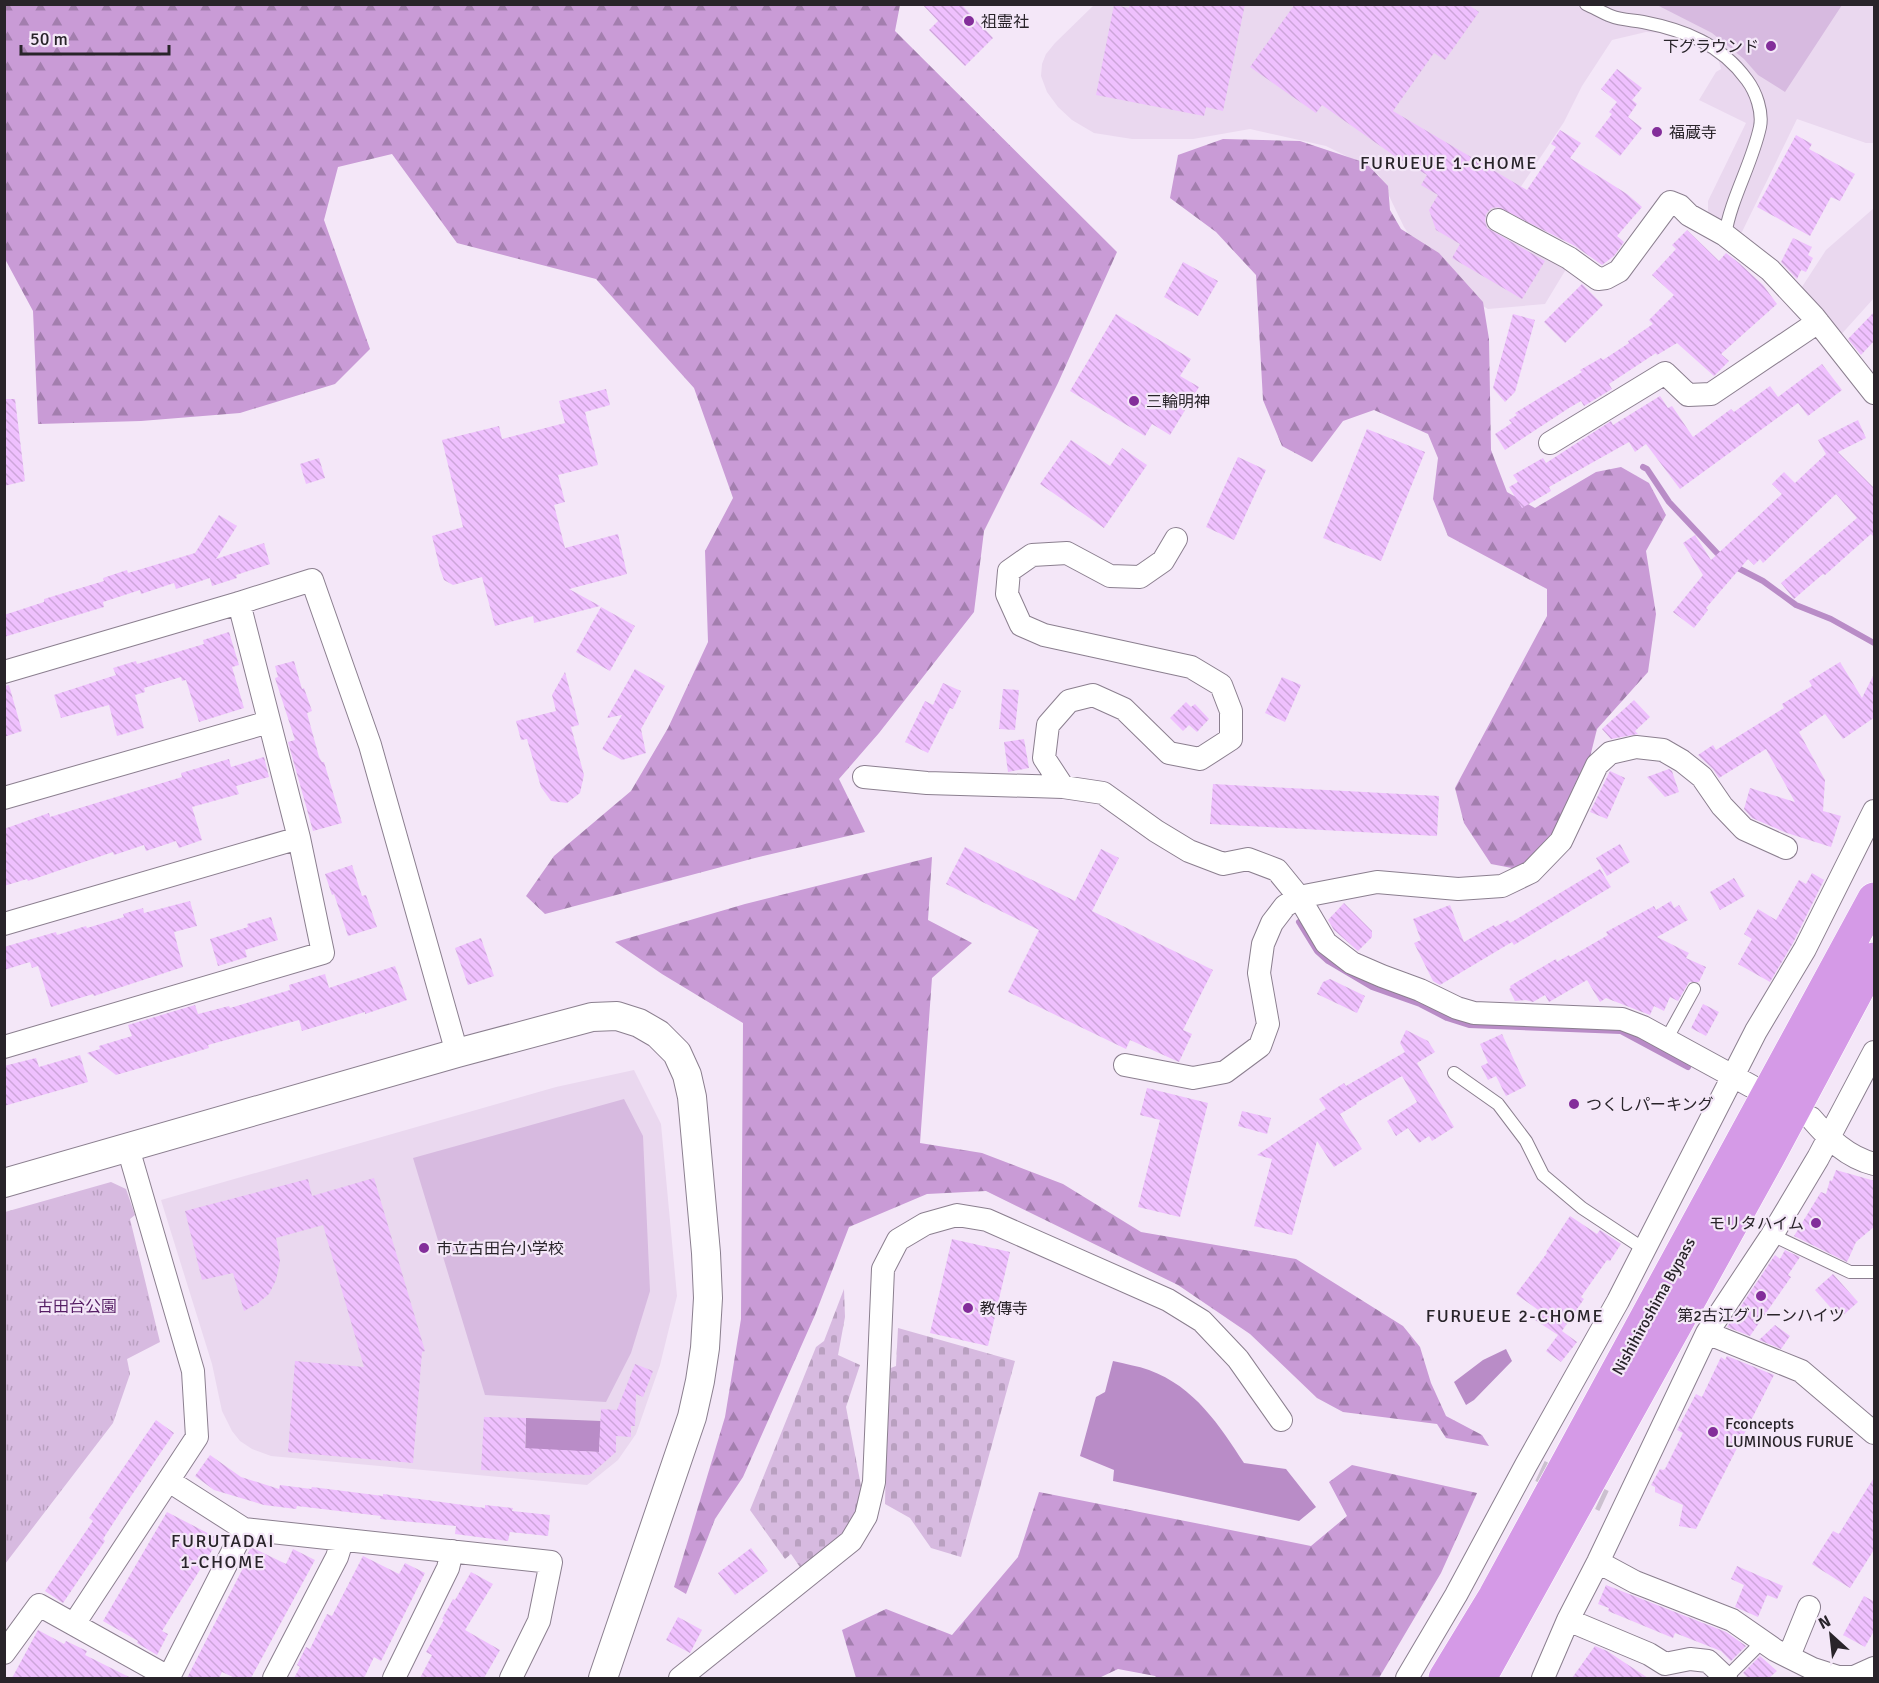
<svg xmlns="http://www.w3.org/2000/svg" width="1879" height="1683" viewBox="0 0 1879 1683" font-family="Signika,'Noto Sans JP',sans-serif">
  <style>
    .built { fill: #ead8ef }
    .grass { fill: #d7bae0 }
    .forest { fill: url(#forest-firs) }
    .cemetery { fill: url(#cemetery-stones) }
    .park { fill: url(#park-tufts) }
    .water { fill: #b98cc7 }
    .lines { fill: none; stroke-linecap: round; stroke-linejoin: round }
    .stream { stroke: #b98cc7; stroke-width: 6 }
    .building { fill: url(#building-back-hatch) }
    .minor-tunnel { stroke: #cbc0cf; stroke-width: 22; stroke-dasharray: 22 11; stroke-linecap: butt }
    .service-casing { stroke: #8b7f8f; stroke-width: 14 }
    .minor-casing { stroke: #8b7f8f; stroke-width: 24 }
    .tertiary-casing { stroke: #8b7f8f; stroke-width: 30 }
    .motorway-casing { stroke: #fff; stroke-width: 34 }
    .service { stroke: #fff; stroke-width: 12 }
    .minor { stroke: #fff; stroke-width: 22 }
    .tertiary { stroke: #fff; stroke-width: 28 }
    .motorway { stroke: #d59ae7; stroke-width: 33 }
    .poi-dot { fill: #832d9a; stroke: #f4e7f8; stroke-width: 2 }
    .labels { text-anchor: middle; stroke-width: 4.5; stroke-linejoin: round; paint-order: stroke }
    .poi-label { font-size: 16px; fill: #29242a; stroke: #f4e7f8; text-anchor: start }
    .park-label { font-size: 16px; fill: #551d64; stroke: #f4e7f8 }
    .street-label { font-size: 16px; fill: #29242a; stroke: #f4e7f8 }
    .neighbourhood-label { font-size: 18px; letter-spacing: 1.5px; fill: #29242a; stroke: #f4e7f8 }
  </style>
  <defs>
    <pattern id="forest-firs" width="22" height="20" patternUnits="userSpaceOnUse" patternTransform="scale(1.5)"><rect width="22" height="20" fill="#c99bd6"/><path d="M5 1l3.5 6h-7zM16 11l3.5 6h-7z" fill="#a37eae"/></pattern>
    <pattern id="cemetery-stones" width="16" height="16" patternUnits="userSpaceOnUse" patternTransform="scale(1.5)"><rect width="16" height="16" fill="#d7bae0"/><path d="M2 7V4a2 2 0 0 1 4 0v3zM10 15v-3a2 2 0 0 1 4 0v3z" fill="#b9a0c0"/></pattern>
    <pattern id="park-tufts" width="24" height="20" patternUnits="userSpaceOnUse" patternTransform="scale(1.5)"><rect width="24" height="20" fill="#d7bae0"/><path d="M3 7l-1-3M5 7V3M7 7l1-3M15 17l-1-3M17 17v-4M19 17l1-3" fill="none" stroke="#b9a0c0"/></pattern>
    <pattern id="building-back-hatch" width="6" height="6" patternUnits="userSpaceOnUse" patternTransform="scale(1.5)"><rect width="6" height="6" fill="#efc0fe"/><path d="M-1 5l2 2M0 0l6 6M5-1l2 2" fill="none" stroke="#cda5da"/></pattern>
  </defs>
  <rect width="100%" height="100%" fill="#f4e7f8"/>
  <path class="built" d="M1094,5H1874V143H1866L1797,119L1739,238L1708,221V201L1746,123L1699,100L1716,72L1721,69L1718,58L1699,45L1661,33L1646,32L1612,40L1582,86L1564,122L1502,215L1574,256L1545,304L1488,309L1465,296L1422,254L1404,227L1379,175L1364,165L1326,146L1250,129L1193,139H1132L1094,133L1072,120L1058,107L1047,92L1041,76L1042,64L1046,54L1055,43Z
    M1874,208V298L1838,338L1800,290L1826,250Z
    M634,1070L661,1124L677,1296L660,1365L636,1434L618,1460L587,1485L271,1456L252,1449L240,1441L232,1431L222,1411L212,1364L161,1200L556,1087Z"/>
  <path class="grass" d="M1657,5H1842L1785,92L1758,75L1744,59L1712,33Z
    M624,1099L643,1136L650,1291L631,1353L606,1402L485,1395L413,1158Z"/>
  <path class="forest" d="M4,5H900L895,31L1117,252L1058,383L984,531L974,612L879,733L839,779L865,832L755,858L545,914L526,896L554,856L631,791L668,728L708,642L705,551L733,498L694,388L596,279L457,243L392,154L338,167L324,220L370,349L335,384L240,413L141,421L38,424L33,311L5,259Z
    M1223,139L1300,141L1366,163L1388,186L1390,210L1401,229L1439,253L1483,302L1489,339L1491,450L1507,492L1535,508L1596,472L1621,467L1649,483L1666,515L1646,551L1656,614L1648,672L1597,729L1590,757L1548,842L1517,869L1491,864L1464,823L1455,788L1547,616V589L1448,536L1433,499L1438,458L1428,434L1374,410L1343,421L1312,462L1282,446L1263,400L1256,275L1216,232L1170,198L1178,155Z
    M932,857L928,920L972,943L932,978L920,1143L982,1153L1063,1184L1141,1232L1296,1259L1403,1326L1420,1347L1431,1383L1446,1416L1482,1435L1489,1446L1446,1438L1437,1424L1343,1412L1317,1398L1250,1334L1178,1285L986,1191L927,1194L849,1227L815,1315L743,1477L715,1519L686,1594L674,1587L725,1417L741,1319L743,1023L662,974L615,942L745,904Z
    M1352,1465L1477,1493L1441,1573L1379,1678H1157L1155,1676L1118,1669L1099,1678H856L842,1630L886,1609L952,1635L1018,1557L1039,1492L1311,1546L1347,1516L1329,1482Z"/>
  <path class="cemetery" d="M844,1289L845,1317L838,1355L860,1365L846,1407L861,1486L859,1518L804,1573L791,1554L785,1559L750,1510L816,1347L824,1341Z
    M898,1328L1015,1361L961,1557L931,1548L910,1518L885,1504L888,1369L896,1366Z"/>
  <path class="park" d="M111,1182L126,1189L135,1215L130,1219L160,1342L127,1359L130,1374L113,1423L5,1564V1212Z"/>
  <path class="water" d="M1506,1349L1512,1361L1474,1400L1466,1405L1454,1382L1483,1360Z
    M1113,1361C1125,1364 1138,1366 1149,1370C1195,1387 1219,1425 1244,1463L1286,1469L1316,1507L1299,1521L1113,1481L1114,1470L1080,1456L1096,1397L1105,1392Z
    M526,1418L601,1421L599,1452L555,1450L525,1463Z"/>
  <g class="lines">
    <path class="stream" d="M1643,467L1647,469L1669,502L1717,553L1723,558
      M1734,566L1763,581L1796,605L1831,619L1874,643
      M1299,922L1317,951L1328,961L1372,987L1420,1004L1447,1018L1469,1025L1621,1031L1688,1067"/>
  </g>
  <path class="building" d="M922,4H961L993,38L965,66L929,30L938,21Z
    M1129,4H1245L1223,111L1206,107L1204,116L1096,95L1114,5L1129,8Z
    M1295,4H1467L1479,12L1445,60L1434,53L1393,111L1527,190L1556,147L1551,144L1560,130L1581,143L1570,158L1627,194L1642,207L1617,236L1624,242L1614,256L1602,265L1575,246L1498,207L1491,208L1486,214L1485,221L1487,228L1545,261L1522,299L1452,258L1460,244L1436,230L1429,210L1438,195L1421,185L1427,175L1396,157L1322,105L1316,113L1250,67Z
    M1617,69L1642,88L1632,100L1637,104L1628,117L1642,128L1620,156L1595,136L1612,114L1609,112L1617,102L1601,89Z
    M1796,135L1812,144L1809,149L1855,174L1840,201L1831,197L1810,236L1757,207Z
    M1687,230L1719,261L1726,253L1739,263L1763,285L1777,304L1721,354L1729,361L1714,376L1677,343L1657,355L1656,353L1609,384L1612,389L1584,406L1581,401L1569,408L1505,450L1495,434L1512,423L1509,420L1517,415L1515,413L1582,372L1580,370L1601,358L1603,360L1629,343L1628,341L1653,324L1649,320L1674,295L1652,275L1676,249L1672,245Z
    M1793,238L1812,247L1808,255L1813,258L1806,272L1801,270L1797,279L1781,262Z
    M1183,262L1218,281L1198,316L1164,297Z
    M1582,284L1603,305L1565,343L1544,322Z
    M1875,311V340L1861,355L1848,339Z
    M1116,314L1191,359L1180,376L1199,387L1170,435L1152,424L1145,436L1070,391Z
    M1513,314L1535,320L1515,392L1505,402L1493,388Z
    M1822,364L1842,390L1808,416L1798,403L1680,489L1646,444L1635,452L1629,442L1549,487L1551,491L1522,508L1509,487L1518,482L1513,475L1543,458L1546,463L1611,421L1613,425L1660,396L1668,408L1672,406L1693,437L1731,409L1734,412L1770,386L1778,397Z
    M606,389L610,405L585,412L598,465L558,475L565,502L554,505L565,548L618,534L627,574L569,589L600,606L534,623L533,616L495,626L482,577L453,585L444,580L440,569L432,536L463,527L442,440L499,426L502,439L565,423L559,401Z
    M4,399H15L25,481L4,486Z
    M1858,420L1866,438L1838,452L1875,489V538L1871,534L1825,575L1823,574L1794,599L1781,583L1857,518L1836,494L1763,563L1760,559L1754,565L1748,559L1706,608L1708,610L1694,628L1673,612L1703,575L1683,543L1695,535L1711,560L1782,494L1772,484L1784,472L1795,483L1826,454L1818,440Z
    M1367,429L1425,452L1381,561L1323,538Z
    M1071,440L1110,466L1122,448L1147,465L1104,528L1040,484Z
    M1238,457L1266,470L1234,540L1206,527Z
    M319,458L325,478L306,484L300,464Z
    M219,515L237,526L216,559L264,543L270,564L236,575L237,578L212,586L210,578L176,589L174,583L141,594L140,590L103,602L104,607L4,637V615L44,602V599L104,581L103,578L127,570L128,573L195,553Z
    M601,607L635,626L610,671L576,652Z
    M229,632L239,665L232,667L244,708L199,722L186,680L182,681L181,677L144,688L145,692L135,695L144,728L117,736L109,705L61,718L54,695L116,675L113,668L136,661L137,664L204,644L203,640Z
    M294,661L302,689L304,688L312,711L307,713L319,757L322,762H324L342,823L313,831L288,742L295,740L275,678L278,677L275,666Z
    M1840,662L1862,698L1875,672V717L1843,739L1825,714L1799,732L1825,780L1823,811L1841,816L1831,847L1787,833L1752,818L1744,809L1750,788L1795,802L1766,749L1719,778L1713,769L1698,755L1713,745L1716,750L1784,708L1782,704L1812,686L1809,681Z
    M635,669L665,686L641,729L646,753L622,760L602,749L622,715L607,718Z
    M565,672L579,725L571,727L584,775L580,793L567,803L551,801L541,787L527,739L521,740L516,721L556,711L552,695Z
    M1282,677L1301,685L1285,722L1265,713Z
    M943,683L961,691L953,709L950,708L928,753L905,742L925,701L933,705Z
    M9,685L22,731L4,737V686Z
    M1003,689L1019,690L1015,730L999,729Z
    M1634,700L1650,717L1635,731L1638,734L1611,739L1602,729Z
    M1186,702L1191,707L1195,704L1209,719L1197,732L1189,725L1183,731L1170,718Z
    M1024,739L1029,768L1008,772L1004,742Z
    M264,757L269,777L236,786L239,794L192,807L202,840L179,848L176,841L146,851L144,845L114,855L113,852L28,881L27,879L4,886V829L49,813L50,817L182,777L181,773L229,759L231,767Z
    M1669,769L1672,771L1679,792L1665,797L1647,777Z
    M1610,771L1625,778L1607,819L1590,812Z
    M1213,784L1439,796L1437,836L1210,824Z
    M1620,844L1630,862L1607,876L1596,858Z
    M965,847L1075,901L1101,849L1119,858L1092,911L1213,970L1183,1030L1192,1034L1179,1062L1130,1040L1126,1049L1008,992L1039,930L946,884Z
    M352,865L362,896L366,895L377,927L348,936L334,894L332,895L325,874Z
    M1600,869L1611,887L1514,945L1512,942L1440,985L1433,981L1414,943L1421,940L1413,919L1450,905L1464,942L1494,925L1495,927L1508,920L1510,923Z
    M1812,873L1824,880L1793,943L1770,982L1738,964L1752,939L1744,934L1758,909L1776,920L1799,880L1806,884Z
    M1734,878L1745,896L1720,910L1710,892Z
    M190,901L197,926L174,932L183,967L94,996L93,994L51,1007L38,966L32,968L30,962L4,970V947L56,932L57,935L86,926L87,928L124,917L123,914L143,908L144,913Z
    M1671,901L1674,908L1679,905L1688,920L1657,937L1689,953L1686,958L1706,967L1699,982H1689L1678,1001L1670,997L1664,1011L1654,1006L1650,1015L1606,998L1600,1002L1587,980L1549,1002L1545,995L1533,1002L1526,1000L1515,1001L1509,989L1511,988L1510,986L1556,959L1557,962L1569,955L1570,957L1608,935L1606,932L1654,906L1656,910Z
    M1344,903L1372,931V937L1358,951L1334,930L1328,920Z
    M271,917L278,940L245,950L247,957L218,966L210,939L248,927L247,924Z
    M481,938L494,976L468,985L455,948Z
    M395,966L407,1000L365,1014V1012L302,1031L299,1020L208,1045L209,1048L116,1075L87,1053L100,1049L99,1046L132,1036L128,1025L195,1005L198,1014L229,1006L230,1008L290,990L289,985L325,974L329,988Z
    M1330,979L1365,996L1357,1013L1317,994L1323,982Z
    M1703,1004L1719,1012L1706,1036L1691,1028Z
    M1406,1030L1428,1041L1435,1052L1417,1063L1454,1127L1432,1141L1429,1136L1419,1143L1408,1128L1396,1136L1387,1121L1417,1102L1402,1076L1356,1103L1357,1104L1340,1114L1362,1149L1334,1167L1317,1141L1292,1235L1254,1226L1272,1159L1257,1155L1326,1109L1319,1099L1344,1083L1346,1086L1405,1052L1400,1043Z
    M1502,1034L1526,1086L1506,1096L1496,1076L1488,1080L1481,1066L1488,1063L1480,1044Z
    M80,1055L88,1082L4,1106V1066L36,1058L39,1067Z
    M1147,1088L1208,1103L1180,1217L1138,1207L1160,1120L1140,1115Z
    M1242,1111L1271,1118L1267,1134L1238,1126Z
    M1836,1170L1875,1181V1226L1856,1242L1847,1262L1794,1236L1821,1192L1826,1194L1830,1180L1832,1181Z
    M374,1178L425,1351L422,1352L413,1463L288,1452L295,1361L364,1367L323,1225L276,1238L280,1261L276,1280L269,1294L257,1304L244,1311L233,1273L202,1280L185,1211L308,1179L312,1196Z
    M1570,1216L1597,1234L1600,1230L1621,1244L1610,1261L1607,1260L1581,1297L1584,1299L1562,1331L1577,1342L1561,1362L1546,1351L1558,1335L1535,1320L1541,1312L1516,1294L1547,1253L1546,1252Z
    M952,1239L1010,1252L988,1346L930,1333Z
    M1785,1250L1800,1257L1788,1275L1791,1277L1750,1336L1727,1327L1775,1255L1780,1259Z
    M1833,1274L1858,1302L1840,1318L1815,1290Z
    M1775,1325L1790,1336L1781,1349L1759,1340Z
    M1727,1356L1774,1375L1696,1529L1679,1526L1683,1505L1655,1492V1487L1651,1485L1660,1469L1663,1470L1665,1469L1683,1433L1677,1430L1696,1394L1702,1397L1721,1357L1725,1360Z
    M635,1364L653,1371L643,1397L636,1394L635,1426H631V1437L616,1436V1452L590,1475L481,1470L484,1417L526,1418L525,1448L599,1452L601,1409L617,1410Z
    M156,1420L174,1433L125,1505L103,1539L105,1541L63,1603L45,1591L93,1521L89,1518Z
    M210,1455L241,1477L279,1489L280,1485L311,1489L312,1487L383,1496V1494L485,1508V1505L513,1508L512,1511L550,1515L548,1536L510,1532L508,1541L455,1534L456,1526L380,1519L381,1516L297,1506L296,1509L264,1505L214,1490L195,1476Z
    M1875,1476V1548L1850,1588L1812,1564L1833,1531L1839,1534Z
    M167,1512L219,1539L162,1631L168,1634L157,1655L137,1643L138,1641L103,1621Z
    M251,1547L286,1564L293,1549L315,1560L251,1678H235L222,1672L219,1678H187L242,1570L240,1569Z
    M751,1548L768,1571L735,1595L718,1573Z
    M363,1556L399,1574L405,1563L425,1573L381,1661L374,1657L364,1678H294L300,1667L297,1665L306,1647L310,1649L327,1614L332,1616Z
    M1737,1566L1783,1586L1777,1599L1767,1595L1758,1617L1735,1607L1744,1585L1731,1579Z
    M471,1572L493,1584L465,1630L500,1650L484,1678H420L432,1655L426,1652L444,1620L442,1619L453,1599L455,1600Z
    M1606,1585L1726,1632L1746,1646L1731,1661L1721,1651L1675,1633L1673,1638L1608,1611L1609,1608L1598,1604Z
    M1864,1596L1875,1602V1629L1865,1647L1843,1635Z
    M678,1617L702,1630L690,1653L666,1640Z
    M38,1630L64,1644L66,1641L87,1651L85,1655L131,1678H12Z
    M1595,1646L1607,1651L1648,1678H1572Z
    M1760,1656L1777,1671L1769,1678H1748L1743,1673Z"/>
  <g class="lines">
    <path class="minor-tunnel" d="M1540,1471L1604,1501"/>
    <defs>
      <path id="service" d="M1586,4C1595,8 1603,13 1611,16C1621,20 1632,20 1643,22C1684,30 1721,44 1747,80C1756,92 1763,112 1760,127C1752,164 1731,198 1725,235
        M1666,1040L1694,989
        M1454,1073L1498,1104L1526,1141L1543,1175L1582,1208L1644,1249
        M1772,1235L1850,1272H1874
        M1726,1678L1763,1641"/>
      <path id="minor" d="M1498,220L1569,258L1598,279L1606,278L1619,271L1670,202L1680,206L1689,215L1725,235L1770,270L1814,317L1874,393
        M1550,443L1665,373L1688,395L1711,394L1818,322
        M1176,539L1163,561L1140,577L1110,576L1067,553L1032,555L1009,571L1007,594L1021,625L1044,635L1191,667L1221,685L1231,711V739L1200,759L1169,753L1124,709L1093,695L1069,701L1048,725L1044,758L1063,787L1103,793L1156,831L1189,851L1223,864L1248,859L1277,870L1299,897L1326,943L1352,963L1382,976L1420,990L1457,1008L1474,1013L1622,1019L1643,1027L1751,1086
        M4,672L239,603L312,580L370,745L457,1053
        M864,777L927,783L1063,787
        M4,798L269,722
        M4,924L299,838
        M4,1047L323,953L299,838L239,603
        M1125,1065L1193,1078L1225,1072L1260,1046L1268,1024L1259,973L1263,944L1272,923L1285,906L1299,897L1377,882L1458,889L1502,886L1531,872L1561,841L1597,765L1610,753L1636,747L1663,750L1682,761L1702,777L1722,806L1744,829L1786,848
        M1811,1118C1829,1139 1847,1157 1874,1164
        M1707,1333L1801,1371L1874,1433
        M169,1481L244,1529L551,1562L539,1621L511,1678
        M1598,1562L1635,1582L1732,1620L1775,1650L1813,1669L1838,1677H1854L1874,1668
        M1568,1620L1649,1654L1665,1664L1690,1659L1708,1661L1726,1678
        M74,1624L197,1437L193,1371L128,1148
        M4,1653L39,1605L170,1678
        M1789,1656L1809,1607
        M169,1677L244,1529
        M274,1678L337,1557L342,1541
        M394,1678L448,1568L452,1551
        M680,1678L851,1541L866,1516L874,1482L883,1269L898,1240L925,1224L957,1215L987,1220L1168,1300L1202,1321L1238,1359L1281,1420
        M1407,1678L1456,1595L1526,1465L1618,1301L1756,1031L1805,949L1874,811
        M1543,1678L1568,1620L1598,1562L1707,1333L1772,1235L1818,1158L1874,1052"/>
      <path id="tertiary" d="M4,1183L457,1053L592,1017L617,1016L639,1023L658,1034L677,1053L687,1075L692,1097L706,1253L708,1298L705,1348L700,1381L692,1417L603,1678"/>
      <path id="motorway" d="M1445,1678L1495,1596L1874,899
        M1480,1678L1769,1156L1874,959"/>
    </defs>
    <use href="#service" class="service-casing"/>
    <use href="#minor" class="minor-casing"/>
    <use href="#tertiary" class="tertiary-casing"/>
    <use href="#motorway" class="motorway-casing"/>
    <use href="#service" class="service"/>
    <use href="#minor" class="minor"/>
    <use href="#tertiary" class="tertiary"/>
    <use href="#motorway" class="motorway"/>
  </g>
  <g class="poi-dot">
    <circle cx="969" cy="21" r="6"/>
    <circle cx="1771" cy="46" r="6"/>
    <circle cx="1657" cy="132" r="6"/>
    <circle cx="1134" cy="401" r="6"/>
    <circle cx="1574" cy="1104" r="6"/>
    <circle cx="1816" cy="1223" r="6"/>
    <circle cx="424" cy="1248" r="6"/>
    <circle cx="1761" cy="1296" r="6"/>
    <circle cx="968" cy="1308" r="6"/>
    <circle cx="1713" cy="1432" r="6"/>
  </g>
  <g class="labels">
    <g class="poi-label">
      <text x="981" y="27">祖霊社</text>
      <text x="1759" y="52" text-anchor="end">下グラウンド</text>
      <text x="1669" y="138">福蔵寺</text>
      <text x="1146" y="407">三輪明神</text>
      <text x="1586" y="1110">つくしパーキング</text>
      <text x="1804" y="1229" text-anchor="end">モリタハイム</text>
      <text x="436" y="1254">市立古田台小学校</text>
      <text x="980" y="1314">教傳寺</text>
      <text x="1761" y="1321" text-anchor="middle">第2古江グリーンハイツ</text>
      <text x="1725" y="1429">Fconcepts<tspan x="1725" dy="18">LUMINOUS FURUE</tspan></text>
    </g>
    <g class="park-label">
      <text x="77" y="1312">古田台公園</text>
    </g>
    <g class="street-label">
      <text transform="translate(1653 1306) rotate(-61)" y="6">Nishihiroshima Bypass</text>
    </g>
    <g class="neighbourhood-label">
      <text x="1449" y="169">FURUEUE 1-CHOME</text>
      <text x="1515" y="1322">FURUEUE 2-CHOME</text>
      <text x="223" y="1547">FURUTADAI<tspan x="223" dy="21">1-CHOME</tspan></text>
    </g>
  </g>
  <rect width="1879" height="1683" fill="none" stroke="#29242a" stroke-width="12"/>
  <g transform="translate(1831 1635) rotate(333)" stroke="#f4e7f8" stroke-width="4.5" paint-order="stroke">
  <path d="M0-4.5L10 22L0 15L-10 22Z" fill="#29242a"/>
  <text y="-9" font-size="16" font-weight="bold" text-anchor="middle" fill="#29242a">N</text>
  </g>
  <path d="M21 45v9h148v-9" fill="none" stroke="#29242a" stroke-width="3"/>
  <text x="30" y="45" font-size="18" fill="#29242a" stroke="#f4e7f8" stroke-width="4.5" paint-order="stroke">50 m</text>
</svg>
